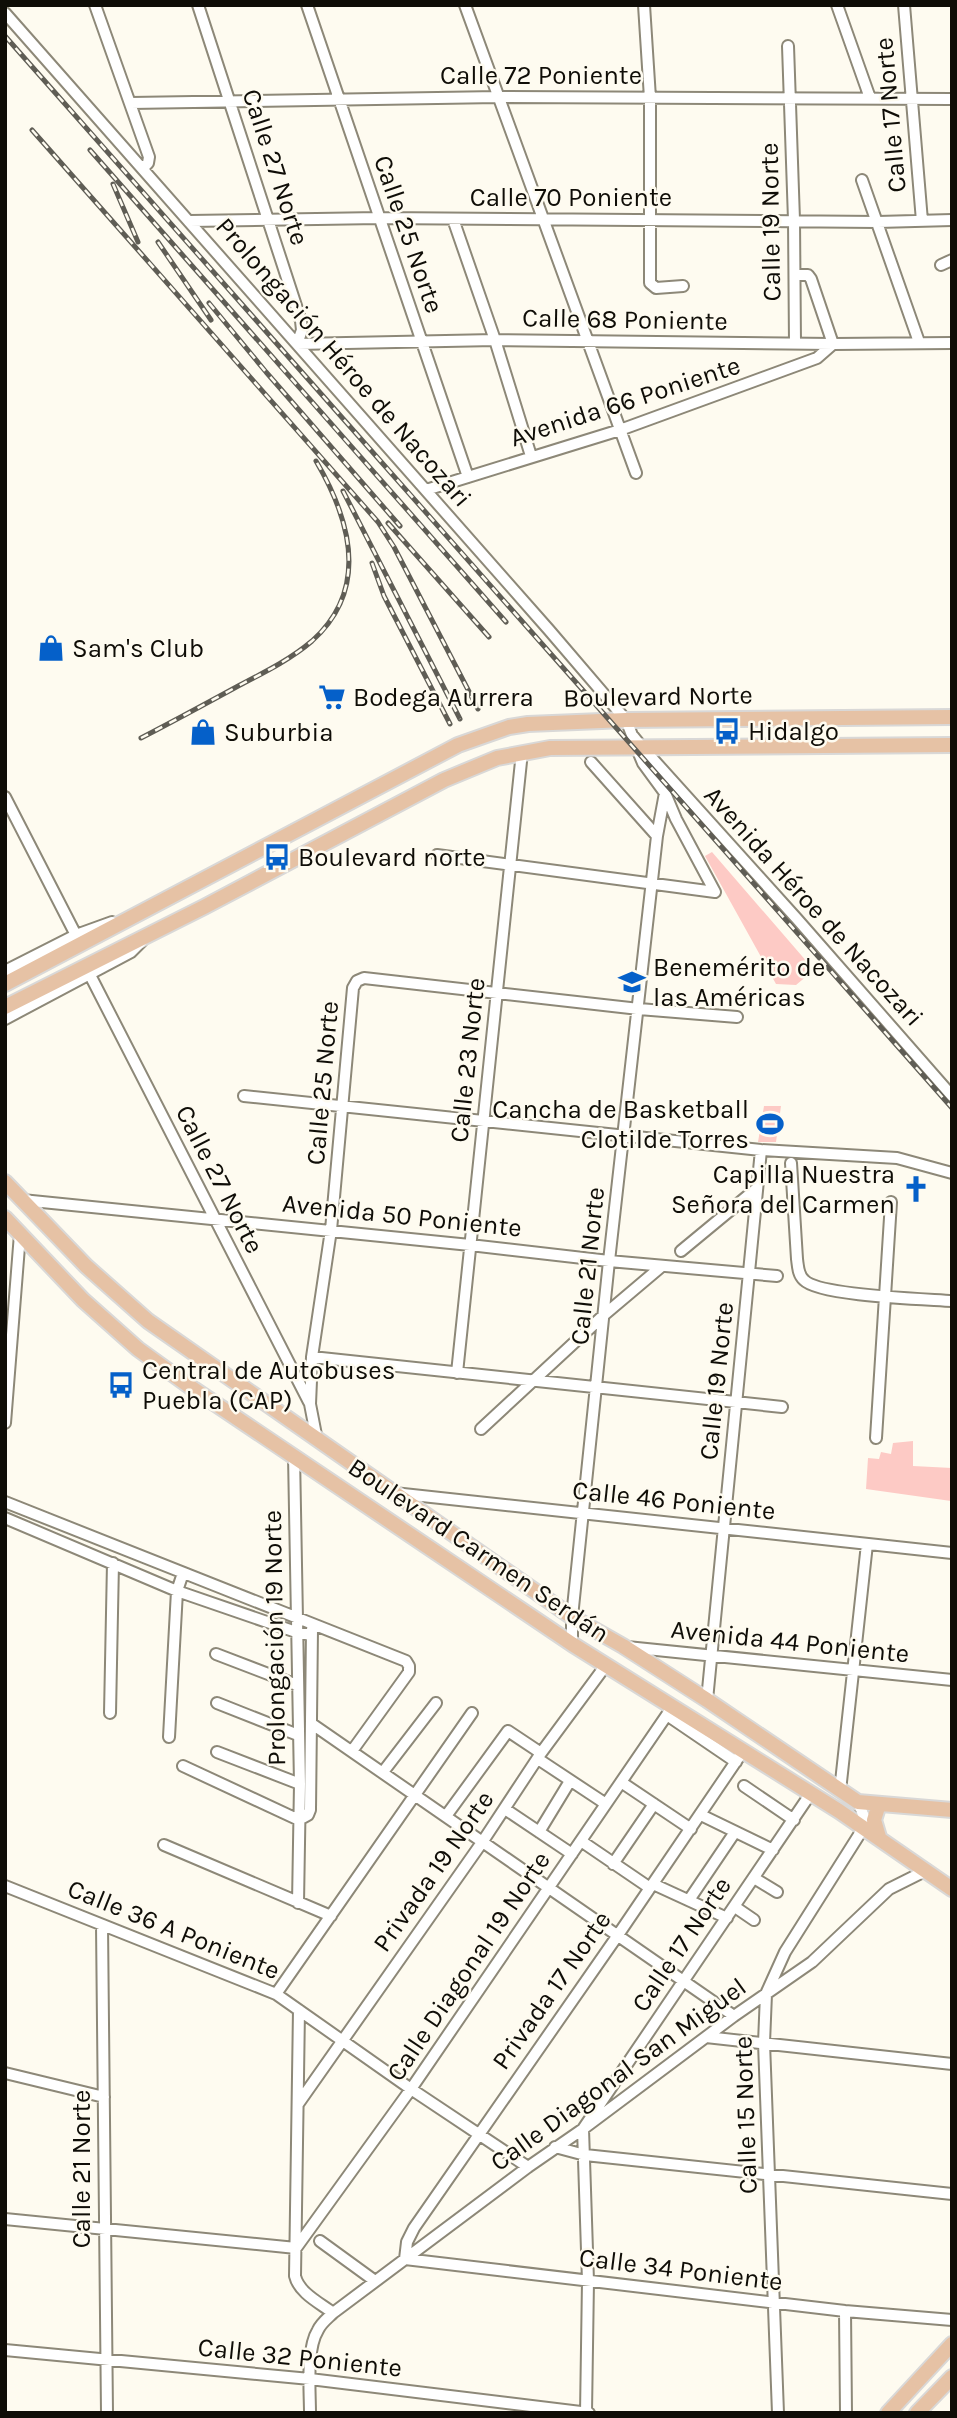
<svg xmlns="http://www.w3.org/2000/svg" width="957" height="2418" viewBox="0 0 957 2418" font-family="Karla,sans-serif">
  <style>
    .green { fill: #fdcac5 }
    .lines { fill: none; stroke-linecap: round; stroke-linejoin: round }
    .minor-casing { stroke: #8d8878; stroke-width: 14 }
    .major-casing { stroke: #d9d8d7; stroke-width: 18 }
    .minor { stroke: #fff; stroke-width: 10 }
    .major { stroke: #e6c2a5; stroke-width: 14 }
    .rail-casing { stroke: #5f5d55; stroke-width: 5 }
    .rail { stroke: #fefbf0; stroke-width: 2.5; stroke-dasharray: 8; stroke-linecap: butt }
    .labels { text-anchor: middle; stroke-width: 5; stroke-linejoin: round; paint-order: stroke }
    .street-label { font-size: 26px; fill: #0f0d07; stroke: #fefbf0 }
    .poi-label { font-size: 26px; fill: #0f0d07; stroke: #fefbf0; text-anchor: start }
  </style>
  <rect width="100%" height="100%" fill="#fefbf0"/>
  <path class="green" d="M712,852L814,970L796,985L776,984L705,856Z
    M764,1106H781L776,1142H758Z
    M913,1441V1466L952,1468L951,1501L866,1489L868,1458L879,1459L881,1452L891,1454L893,1443Z"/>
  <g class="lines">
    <defs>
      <path id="minor" d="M95,5L149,157L148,163L143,168
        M198,5L301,321L302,330L297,344L495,340L833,344L952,343
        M307,5L468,477
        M465,5L636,473
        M644,5L650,98V283L656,288L683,286
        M837,5L870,98
        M904,5L922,221
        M5,13L549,630L626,720L632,735L641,746L797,919L952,1096
        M788,46L794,220L795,343
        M131,103L498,97L952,99
        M862,180L919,342
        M453,219L495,340L531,456
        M190,221L379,218L878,222L952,220
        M941,265L952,260
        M426,490L620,430L817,358L833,344L811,279L808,275H795
        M635,744L643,763L665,793L676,819L715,892
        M591,762L657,836
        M5,797L79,941
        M437,855L715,892
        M5,971L76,935L112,922
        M90,975L309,1402
        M5,1019L131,952L142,941
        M244,1096L761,1150L897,1158L952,1173
        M791,1163L797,1259C798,1266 798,1275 804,1280C819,1296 925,1299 952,1301
        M22,1200L470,1245L609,1261L777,1276
        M681,1251L756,1189
        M312,1357L782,1407
        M457,1373L522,752
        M5,1423L20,1234
        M481,1429L604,1315L662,1266
        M876,1438L891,1202
        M317,1440L310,1404L312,1357L331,1230L353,988L357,981L364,978L639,1009L737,1017
        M294,1455L300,1784L298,1903
        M394,1493L952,1553
        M5,1502L406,1661L409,1666V1672L352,1751
        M5,1518L177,1591L296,1632L311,1635
        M572,1644V1617L609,1261L657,836L665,793
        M627,1647L952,1680
        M216,1654L297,1685
        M707,1700L761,1150
        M217,1703L298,1735
        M110,1713L113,1563
        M667,1715L736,1762
        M312,1724L734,2016
        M169,1737L177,1591L183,1573
        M743,1751L618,1935L414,2228L407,2242L405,2259L845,2311L952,2320
        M217,1752L300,1784
        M538,1759L606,1804
        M183,1766L299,1820
        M383,1772L436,1703
        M621,1782L691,1829
        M744,1786L794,1820
        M840,1791L867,1544
        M505,1809L572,1854
        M701,1815L773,1850
        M446,1816L508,1731L541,1753
        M299,1820L308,1815L310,1810L312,1629
        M539,1832L570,1781
        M581,1841L650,1888
        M164,1845L331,1916
        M613,1864L654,1804
        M754,1878L777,1892
        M653,1884L727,1918
        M5,1886L276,1994L411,2089L528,2167
        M689,1900L735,1832
        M735,1907L754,1920
        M102,1925L107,2413
        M276,1994L472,1713
        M299,2010L295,2276C299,2293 320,2303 333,2313
        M706,2037L952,2064
        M5,2073L104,2097
        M298,2104L483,1841L541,1753L606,1665
        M555,2147L585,2155L952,2194
        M5,2219L296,2248
        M320,2241L375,2281
        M296,2248L411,2089L673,1706
        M845,2311L846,2413
        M5,2350L310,2379L589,2413
        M310,2413C310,2391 306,2349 318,2330C321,2323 328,2318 333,2313L528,2167L583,2129L734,2016L812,1962L889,1889L927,1870
        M586,2413L588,2281L583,2129L811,1793
        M778,2413L764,2043L766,1994L785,1952L864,1827L865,1819L858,1802"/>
      <path id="major" d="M5,984L458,745L509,727L528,724L626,720L952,717
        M5,1007L204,907L444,780L497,758L550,748L952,745
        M5,1182L86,1266L148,1321L572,1617L623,1646L707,1700L858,1802L952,1810
        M5,1218L83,1300L138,1349L192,1388L572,1644L839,1811L952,1889
        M879,1837L874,1820L879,1804
        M888,2413L952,2344
        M917,2413L952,2377"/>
    </defs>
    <use href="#minor" class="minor-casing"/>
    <use href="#major" class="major-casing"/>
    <use href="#minor" class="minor"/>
    <use href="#major" class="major"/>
    <defs>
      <path id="rail" d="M5,36L952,1108
        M32,130L378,522L394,547L478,709
        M90,150L506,622
        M113,184L138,242
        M158,242L211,320
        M209,303L266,372L400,526
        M343,491L460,719
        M388,523L489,637
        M372,563L384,596L450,724
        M141,738C174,721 207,703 240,685C265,672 291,659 312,641C370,589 350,519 316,461"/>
    </defs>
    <use href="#rail" class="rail-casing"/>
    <use href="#rail" class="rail"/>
  </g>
  <defs>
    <symbol id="shop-bare" viewBox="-9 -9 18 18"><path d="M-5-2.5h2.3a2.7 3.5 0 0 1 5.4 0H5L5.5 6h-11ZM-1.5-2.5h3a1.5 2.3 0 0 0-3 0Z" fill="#0560c9" stroke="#fefbf0" stroke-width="2.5" paint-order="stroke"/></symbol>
    <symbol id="supermarket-bare" viewBox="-9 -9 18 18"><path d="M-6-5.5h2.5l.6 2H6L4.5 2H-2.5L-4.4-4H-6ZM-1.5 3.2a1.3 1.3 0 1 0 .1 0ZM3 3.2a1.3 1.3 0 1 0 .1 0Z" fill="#0560c9" stroke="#fefbf0" stroke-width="2.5" paint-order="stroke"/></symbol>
    <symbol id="bus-bare" viewBox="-9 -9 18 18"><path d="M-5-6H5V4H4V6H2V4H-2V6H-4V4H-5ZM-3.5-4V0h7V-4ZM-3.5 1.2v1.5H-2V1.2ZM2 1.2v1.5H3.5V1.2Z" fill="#0560c9" stroke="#fefbf0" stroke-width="2.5" paint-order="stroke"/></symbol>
    <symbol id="school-bare" viewBox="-9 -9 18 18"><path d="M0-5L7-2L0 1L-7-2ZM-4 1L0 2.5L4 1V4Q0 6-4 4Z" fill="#0560c9" stroke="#fefbf0" stroke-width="2.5" paint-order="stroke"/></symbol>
    <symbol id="stadium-bare" viewBox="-9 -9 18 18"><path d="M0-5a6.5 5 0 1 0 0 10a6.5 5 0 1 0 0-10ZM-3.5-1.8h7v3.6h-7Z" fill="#0560c9" stroke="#fefbf0" stroke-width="2.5" paint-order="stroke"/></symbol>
    <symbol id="church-bare" viewBox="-9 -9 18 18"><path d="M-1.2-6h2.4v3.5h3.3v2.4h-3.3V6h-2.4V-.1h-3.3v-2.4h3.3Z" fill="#0560c9" stroke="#fefbf0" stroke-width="2.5" paint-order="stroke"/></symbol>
  </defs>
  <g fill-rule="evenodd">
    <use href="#shop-bare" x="32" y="629" width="38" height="38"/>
    <use href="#supermarket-bare" x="313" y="678" width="38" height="38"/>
    <use href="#bus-bare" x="708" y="712" width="38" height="38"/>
    <use href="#shop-bare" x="184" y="713" width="38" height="38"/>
    <use href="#bus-bare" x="258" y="838" width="38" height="38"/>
    <use href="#school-bare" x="613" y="963" width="38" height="38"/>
    <use href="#stadium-bare" x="751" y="1105" width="38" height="38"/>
    <use href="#church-bare" x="897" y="1170" width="38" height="38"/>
    <use href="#bus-bare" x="102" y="1366" width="38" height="38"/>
  </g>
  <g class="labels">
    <g class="street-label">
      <text x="541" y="84">Calle 72 Poniente</text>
      <text transform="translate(890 115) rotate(-95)" y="9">Calle 17 Norte</text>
      <text transform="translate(276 167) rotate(72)" y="9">Calle 27 Norte</text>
      <text x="571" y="206">Calle 70 Poniente</text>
      <text transform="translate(770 222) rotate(-91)" y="9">Calle 19 Norte</text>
      <text transform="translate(409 234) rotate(71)" y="9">Calle 25 Norte</text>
      <text transform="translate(625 319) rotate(1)" y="9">Calle 68 Poniente</text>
      <text transform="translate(344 362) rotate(49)" y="9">Prolongación Héroe de Nacozari</text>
      <text transform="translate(625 401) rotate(-18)" y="9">Avenida 66 Poniente</text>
      <text transform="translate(658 696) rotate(-1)" y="9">Boulevard Norte</text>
      <text transform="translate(814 906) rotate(48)" y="9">Avenida Héroe de Nacozari</text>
      <text transform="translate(467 1060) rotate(-84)" y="9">Calle 23 Norte</text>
      <text transform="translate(322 1083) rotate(-85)" y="9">Calle 25 Norte</text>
      <text transform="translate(220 1179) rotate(63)" y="9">Calle 27 Norte</text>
      <text transform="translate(402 1215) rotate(6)" y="9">Avenida 50 Poniente</text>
      <text transform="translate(587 1266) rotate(-84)" y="9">Calle 21 Norte</text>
      <text transform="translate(716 1381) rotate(-84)" y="9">Calle 19 Norte</text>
      <text transform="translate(674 1500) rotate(6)" y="9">Calle 46 Poniente</text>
      <text transform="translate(479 1550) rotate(34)" y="9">Boulevard Carmen Serdán</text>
      <text transform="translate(274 1638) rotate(-91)" y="9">Prolongación 19 Norte</text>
      <text transform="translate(790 1641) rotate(6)" y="9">Avenida 44 Poniente</text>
      <text transform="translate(433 1871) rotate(-55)" y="9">Privada 19 Norte</text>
      <text transform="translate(174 1929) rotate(22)" y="9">Calle 36 A Poniente</text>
      <text transform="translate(681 1944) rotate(-56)" y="9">Calle 17 Norte</text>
      <text transform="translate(468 1966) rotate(-56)" y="9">Calle Diagonal 19 Norte</text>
      <text transform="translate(551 1990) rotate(-55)" y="9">Privada 17 Norte</text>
      <text transform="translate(618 2074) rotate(-36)" y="9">Calle Diagonal San Miguel</text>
      <text transform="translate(745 2115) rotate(-92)" y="9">Calle 15 Norte</text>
      <text transform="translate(81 2169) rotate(-90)" y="9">Calle 21 Norte</text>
      <text transform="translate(681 2269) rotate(7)" y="9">Calle 34 Poniente</text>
      <text transform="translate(300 2357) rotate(6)" y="9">Calle 32 Poniente</text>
    </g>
    <g class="poi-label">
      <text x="72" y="657">Sam's Club</text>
      <text x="353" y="706">Bodega Aurrera</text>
      <text x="748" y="740">Hidalgo</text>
      <text x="224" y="741">Suburbia</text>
      <text x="298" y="866">Boulevard norte</text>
      <text x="653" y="976">Benemérito de<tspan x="653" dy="30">las Américas</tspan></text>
      <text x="749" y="1118" text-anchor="end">Cancha de Basketball<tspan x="749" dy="30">Clotilde Torres</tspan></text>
      <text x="895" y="1183" text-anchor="end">Capilla Nuestra<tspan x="895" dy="30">Señora del Carmen</tspan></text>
      <text x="142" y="1379">Central de Autobuses<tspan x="142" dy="30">Puebla (CAP)</tspan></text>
    </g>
  </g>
  <rect width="957" height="2418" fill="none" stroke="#0f0d07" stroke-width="14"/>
</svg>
